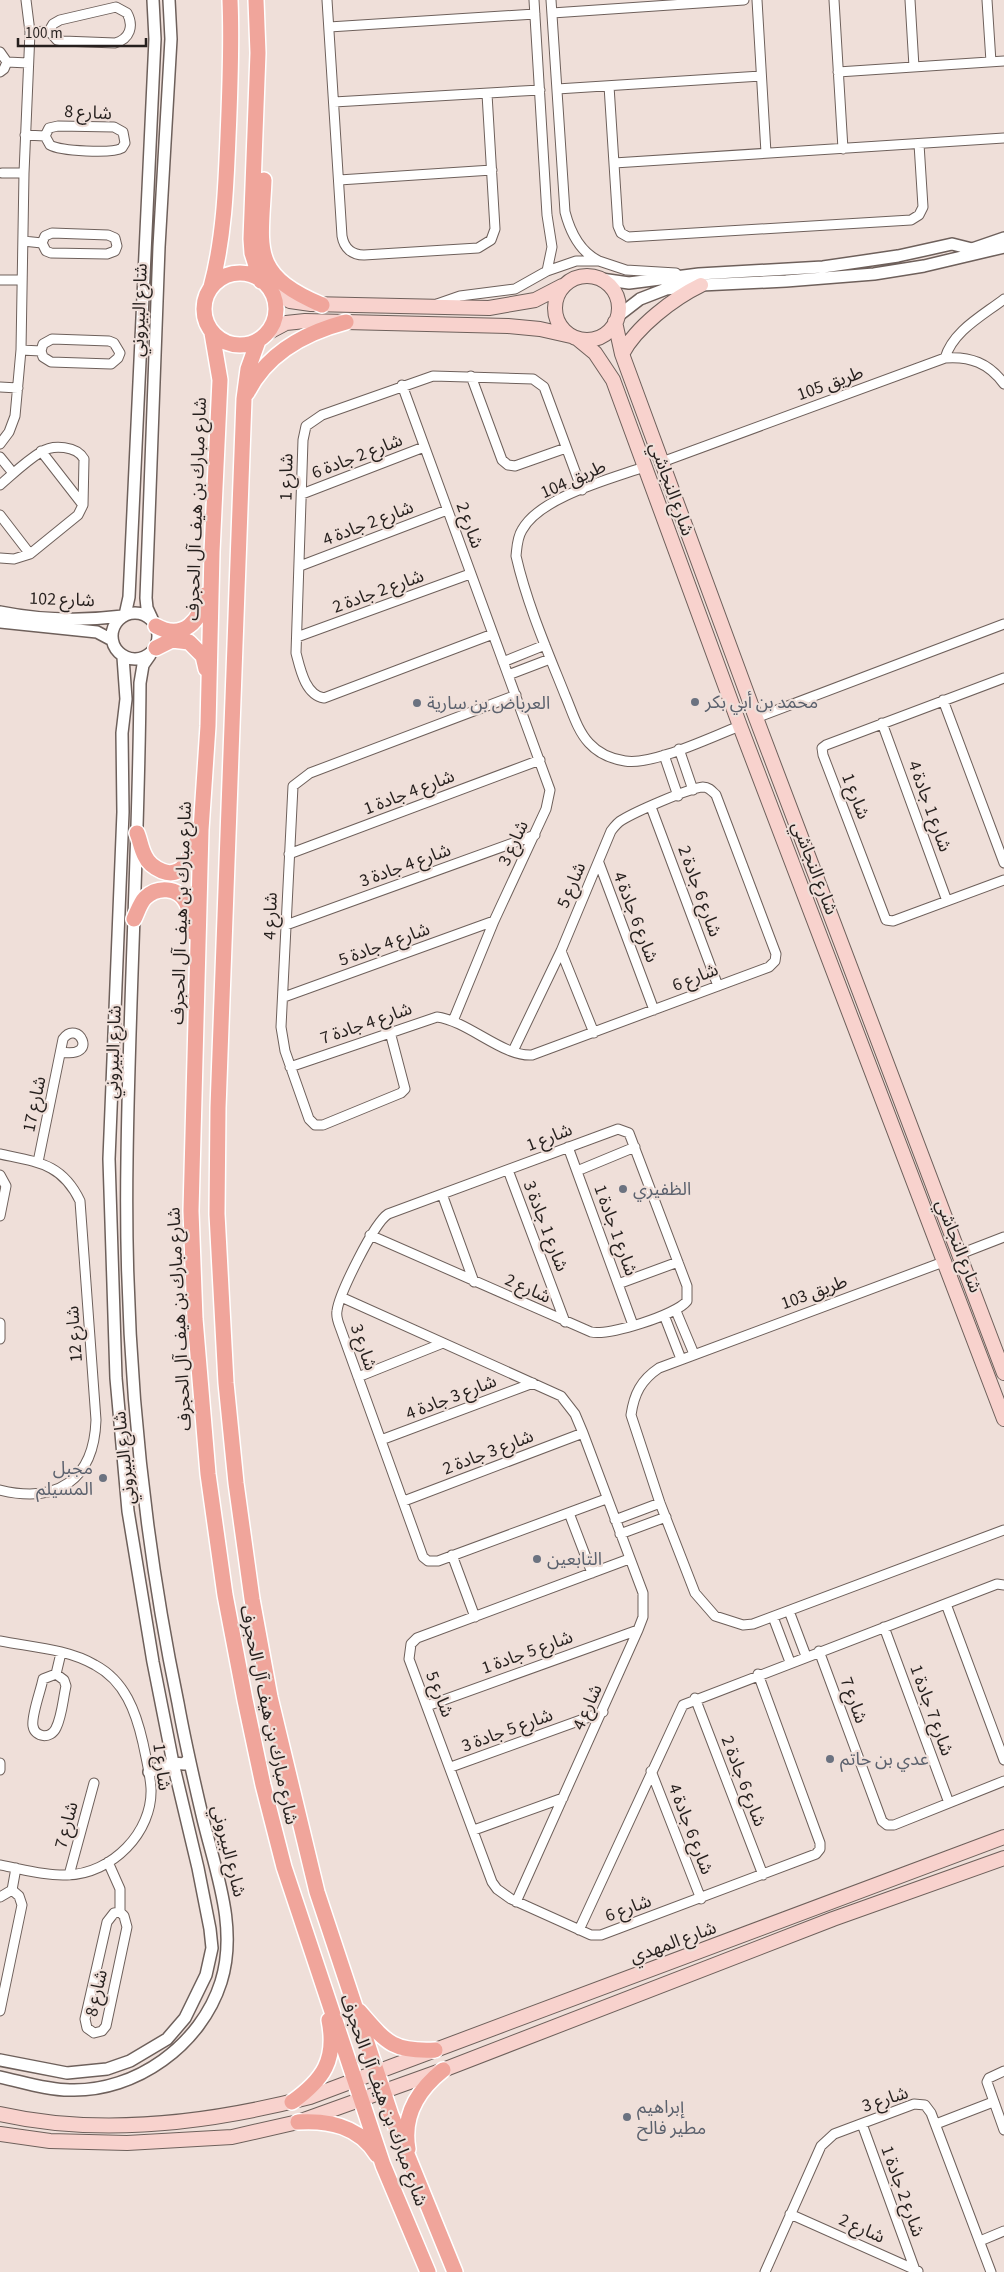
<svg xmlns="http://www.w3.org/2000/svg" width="1004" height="2272" viewBox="0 0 1004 2272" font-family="'Source Sans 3','Noto Sans Arabic',sans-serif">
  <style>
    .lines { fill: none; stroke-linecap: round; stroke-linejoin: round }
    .minor-casing { stroke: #6e605b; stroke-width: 11 }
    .tertiary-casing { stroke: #6e605b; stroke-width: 14 }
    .secondary-casing { stroke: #6e605b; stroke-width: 16 }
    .primary-casing { stroke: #fff; stroke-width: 18 }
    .minor { stroke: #fff; stroke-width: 9 }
    .tertiary { stroke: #fff; stroke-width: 11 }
    .secondary { stroke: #f8d2cd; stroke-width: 14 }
    .primary { stroke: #f0a59b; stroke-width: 15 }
    .worship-dot { fill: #6b7280; stroke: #efdfd9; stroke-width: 2 }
    .labels { text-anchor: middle; stroke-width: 4.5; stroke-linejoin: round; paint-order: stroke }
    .street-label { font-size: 18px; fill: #251f1d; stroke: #efdfd9 }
    .worship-label { font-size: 18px; fill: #5b616d; stroke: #efdfd9; text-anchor: start }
  </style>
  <rect width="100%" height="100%" fill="#efdfd9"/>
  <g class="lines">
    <defs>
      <path id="minor" d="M327,0L342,236C344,248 352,255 364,255L478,248L491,240L495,229L487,94
        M534,0L547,215L552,247L547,271
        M551,0L565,212C570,231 580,252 599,261
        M757,0L766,153
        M834,0L843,149
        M910,0L914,67
        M987,0L991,62
        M116,7L127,13C134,26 130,39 115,43L63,41L57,40L49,31L53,24L60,20Z
        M552,13L744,0
        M329,27L535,14
        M30,32L49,31
        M0,52L7,62L4,69L0,72
        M7,62L28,63
        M838,72L1004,61
        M609,86L618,226L621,233L628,237L911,220L919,215L923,207L919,144
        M557,89L761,76
        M334,102L540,90
        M58,126L114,127L123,132L125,143L122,148C112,154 60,151 50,145L45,136L49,128Z
        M25,135L45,136
        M614,163L1004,138
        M2,173H24
        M339,180L492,170
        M52,233L108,235L115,238L117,246L115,251L107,254L51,253L46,251L42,243L45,236Z
        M23,241L42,243
        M1,280H21
        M437,304L460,296L515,289L547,271L576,261H599L626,270L676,273
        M52,339L109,341L114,343L120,353L118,358L111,364L51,362L43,357L41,351L43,344Z
        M21,350L41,351
        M945,358C953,331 982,316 1004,299
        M471,376L502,460L508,465L515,466L566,448
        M402,385L550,790L546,809L494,921L453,1021
        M0,387L18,388
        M0,444L9,432L15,416L21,350L24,173L30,32L26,0
        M41,451L83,505
        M0,457L13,473
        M662,462L945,358C970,356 989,363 1004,384
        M644,467C610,479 540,497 522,530C517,538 517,547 516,556C527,604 547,650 565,695C572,711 577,730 589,743C598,753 612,759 625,761C652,766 713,736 740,726
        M0,485C13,474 26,461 41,452C53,444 77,446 84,459L83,505L78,515L30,554L14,559L0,558
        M302,494L424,447
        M0,515L30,554
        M300,566L447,510
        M493,634L324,698C305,695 300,668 296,653L303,440L306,426L322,415L433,376L533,379L544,387L582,490
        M297,637L470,574
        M503,662L545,645
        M508,675L550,659
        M1004,678L826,745L822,748L823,755L886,920L893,921L1004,880
        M943,700L1004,863
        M756,718L1004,624
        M882,723L947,901
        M679,749L693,790
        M664,755L678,796
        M651,807L718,986
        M289,854L540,760
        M599,863L654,1010
        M286,925L535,835
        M561,951L594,1033
        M284,997L494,921
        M390,1032L405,1089L401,1093L323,1125H315L309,1119L285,1051L281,1027L293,786L310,773L516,695
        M290,1067L437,1017C468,1021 503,1057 532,1055L769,967L775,961L776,954L716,795C712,791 709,787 703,787C689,788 635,812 622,820C618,822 614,827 611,831L561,951L513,1051
        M568,1147L633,1325
        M0,1154C37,1162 62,1163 80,1201L96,1420C94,1480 57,1504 0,1490
        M38,1162L63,1039C78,1018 100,1059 61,1052
        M508,1170L565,1322
        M577,1171L635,1147
        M0,1175L6,1186L0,1216
        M442,1194L474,1282
        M370,1235L591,1332C609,1336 676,1315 687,1301V1286L629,1133L618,1129L388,1214C374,1223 339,1294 337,1311C336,1316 338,1322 340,1327L423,1557L428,1561H438L606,1499
        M960,1254L1004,1237
        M946,1261L659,1368C641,1380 634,1394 631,1415L660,1503L695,1593L715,1616L743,1625L753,1624L1004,1530
        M618,1284L678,1262
        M341,1297L561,1396L575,1414L583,1433L643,1593V1617L638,1630L516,1902
        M676,1311L694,1354
        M664,1315L681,1359
        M0,1323V1339
        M358,1377L443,1343
        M381,1440L533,1383
        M404,1501L583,1433
        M569,1513L592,1573
        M615,1520L660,1503
        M620,1534L666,1517
        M452,1555L475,1617
        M629,1559L417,1638L411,1644L409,1659L492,1882L497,1889L511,1899L591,1935H601L816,1854L820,1849V1843L758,1674
        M946,1604L1004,1760
        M789,1611L806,1656
        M773,1617L790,1662
        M884,1627L949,1803
        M0,1641C31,1647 68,1649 95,1665C125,1681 136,1712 143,1743C146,1758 150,1773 151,1788C153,1832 112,1874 67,1875C45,1876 22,1869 0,1865
        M819,1651L882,1821L887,1825H894L1004,1781
        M56,1674L64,1680L66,1686C63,1699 62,1716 56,1728C51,1739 35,1738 33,1726C31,1716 41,1690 43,1679Z
        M56,1674L61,1653
        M695,1698L763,1875
        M427,1706L638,1630
        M0,1763V1770
        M451,1767L603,1712
        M651,1771L701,1899
        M474,1830L563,1798
        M108,1862L120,1889V1912L124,1916L127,1927L106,2026L102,2031L94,2033L87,2028L85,2019L107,1922L114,1913L120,1912
        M69,1875L94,1783
        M12,1890L16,1868
        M0,1897L12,1890
        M579,1930L683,1705L997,1584L1004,1585
        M0,2011L22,1905L19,1896L12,1890
        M1004,2071L989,2078L987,2082L1004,2130
        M862,2124L915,2270
        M936,2124L993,2102
        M790,2214L918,2271
        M980,2241L1004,2231
        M765,2272L821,2146L834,2134L914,2104L925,2105L931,2113L991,2272"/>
      <path id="tertiary" d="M601,279L629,283L699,274L823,267L898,256L952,244L972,249L1004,238
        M618,316L640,299L666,289L701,285L786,281L874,274L924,266L1004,247
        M0,612C40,620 83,621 123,616
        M112 636a23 23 0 1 1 46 0a23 23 0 1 1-46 0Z
        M125,615L129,597L155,39L153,0
        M153,621L147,608L146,598L159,247L171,39L169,0
        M0,622L97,632L112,640
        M149,1772L173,1763L184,1764L189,1759
        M0,2060L67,2073L107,2069L130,2061L167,2039L185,2018L206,1975L212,1948L210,1929L198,1868L173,1763L153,1662L128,1511L116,1378L109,1159L123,812L122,733L126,699L123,657
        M0,2077C23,2082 47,2090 70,2090C136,2092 201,2045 221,1982C238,1928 216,1873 203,1819C194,1781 185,1742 178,1703C141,1525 124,1341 127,1159C129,1000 139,841 140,683L143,665L150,655"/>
      <path id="secondary" d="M555 308a32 32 0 1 1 64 0a32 32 0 1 1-64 0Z
        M271,291L290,301L311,304L489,308L535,300L562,286
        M615,322L622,354L756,718L1004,1373
        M269,332L286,323L305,321L508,326L540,329L571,336
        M578,339L595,353L613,380L740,726L1004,1419
        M622,354C636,327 674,298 701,285
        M0,2114C102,2137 210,2123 310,2097L1004,1837
        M0,2134L50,2141L127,2143L232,2137L298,2122L443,2070L833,1919L1004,1858"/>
      <path id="primary" d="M256,0L258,53L251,239L252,253L261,281
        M264,180C261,249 249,274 322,305
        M204 309a36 36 0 1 1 72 0a36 36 0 1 1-72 0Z
        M211,287C224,239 226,187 228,137C230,91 232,46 230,0
        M212,333L220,380L212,552L208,726L201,830L191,1211L195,1319L208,1474L225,1595L245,1700L263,1785L284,1867L383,2165L428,2272
        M258,341L248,369L244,399L218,1108L217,1214L226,1383L236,1483L252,1599L270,1697L317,1892L391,2115L455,2272
        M247,393C267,353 304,333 346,322
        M156,626C183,641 201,621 205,595
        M156,648L172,640L189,642L203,656L206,669
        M137,833C140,840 141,849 145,856C148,863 155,868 162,871C184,880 192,853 198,838
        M134,919C137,913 140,903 145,898C157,886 178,887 186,902C191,911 191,923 194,933
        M359,2011C386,2042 392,2052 435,2050
        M292,2102C323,2080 337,2060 329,2020
        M298,2122C329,2120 359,2126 377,2155
        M408,2149C402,2116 418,2090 443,2070"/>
    </defs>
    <use href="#minor" class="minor-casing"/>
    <use href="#tertiary" class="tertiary-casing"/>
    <use href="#secondary" class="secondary-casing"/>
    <use href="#primary" class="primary-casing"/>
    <use href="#minor" class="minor"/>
    <use href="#tertiary" class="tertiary"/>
    <use href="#secondary" class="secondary"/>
    <use href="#primary" class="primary"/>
  </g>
  <g class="worship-dot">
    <circle cx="695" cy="702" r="5"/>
    <circle cx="417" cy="703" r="5"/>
    <circle cx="623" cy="1189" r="5"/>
    <circle cx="103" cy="1478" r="5"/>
    <circle cx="537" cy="1559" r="5"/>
    <circle cx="830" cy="1759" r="5"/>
    <circle cx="627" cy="2117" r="5"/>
  </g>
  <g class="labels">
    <g class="street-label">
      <text transform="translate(88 112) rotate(3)" y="6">شارع 8</text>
      <text transform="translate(139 310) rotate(-88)" y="6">شارع البيروني</text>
      <text transform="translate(830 383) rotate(-20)" y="6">طريق 105</text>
      <text transform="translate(357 456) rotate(-21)" y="6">شارع 2 جادة 6</text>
      <text transform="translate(286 477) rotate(-89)" y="6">شارع 1</text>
      <text transform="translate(573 479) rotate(-24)" y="6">طريق 104</text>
      <text transform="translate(672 489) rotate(70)" y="6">شارع النجاشي</text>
      <text transform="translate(196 509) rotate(-88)" y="6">شارع مبارك بن هيف آل الحجرف</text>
      <text transform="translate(368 523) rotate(-21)" y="6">شارع 2 جادة 4</text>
      <text transform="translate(470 525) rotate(70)" y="6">شارع 2</text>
      <text transform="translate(378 591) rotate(-20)" y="6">شارع 2 جادة 2</text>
      <text transform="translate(62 599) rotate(2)" y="6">شارع 102</text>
      <text transform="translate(409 792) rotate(-21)" y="6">شارع 4 جادة 1</text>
      <text transform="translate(856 796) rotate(69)" y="6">شارع 1</text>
      <text transform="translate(930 806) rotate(70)" y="6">شارع 1 جادة 4</text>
      <text transform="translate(513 843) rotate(-65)" y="6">شارع 3</text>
      <text transform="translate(405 865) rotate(-20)" y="6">شارع 4 جادة 3</text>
      <text transform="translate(815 868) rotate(69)" y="6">شارع النجاشي</text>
      <text transform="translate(571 885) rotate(-67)" y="6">شارع 5</text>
      <text transform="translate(700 891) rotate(70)" y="6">شارع 6 جادة 2</text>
      <text transform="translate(181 913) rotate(-88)" y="6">شارع مبارك بن هيف آل الحجرف</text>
      <text transform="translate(270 916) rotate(-88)" y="6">شارع 4</text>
      <text transform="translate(636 917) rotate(69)" y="6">شارع 6 جادة 4</text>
      <text transform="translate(384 944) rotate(-20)" y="6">شارع 4 جادة 5</text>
      <text transform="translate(695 977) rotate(-21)" y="6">شارع 6</text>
      <text transform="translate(366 1023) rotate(-19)" y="6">شارع 4 جادة 7</text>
      <text transform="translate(113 1052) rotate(-88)" y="6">شارع البيروني</text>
      <text transform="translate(34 1104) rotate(-78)" y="6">شارع 17</text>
      <text transform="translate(549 1137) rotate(-21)" y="6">شارع 1</text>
      <text transform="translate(546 1226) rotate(69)" y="6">شارع 1 جادة 3</text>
      <text transform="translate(616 1230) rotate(70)" y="6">شارع 1 جادة 1</text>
      <text transform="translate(959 1246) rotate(69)" y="6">شارع النجاشي</text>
      <text transform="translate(528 1288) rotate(24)" y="6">شارع 2</text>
      <text transform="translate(814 1292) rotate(-20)" y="6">طريق 103</text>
      <text transform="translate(179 1319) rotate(-93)" y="6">شارع مبارك بن هيف آل الحجرف</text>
      <text transform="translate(74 1334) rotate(-94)" y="6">شارع 12</text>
      <text transform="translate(364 1347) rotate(71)" y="6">شارع 3</text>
      <text transform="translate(451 1397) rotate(-21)" y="6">شارع 3 جادة 4</text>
      <text transform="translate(488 1452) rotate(-21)" y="6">شارع 3 جادة 2</text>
      <text transform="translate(124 1458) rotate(-96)" y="6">شارع البيروني</text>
      <text transform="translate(527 1652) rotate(-20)" y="6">شارع 5 جادة 1</text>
      <text transform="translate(440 1694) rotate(69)" y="6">شارع 5</text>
      <text transform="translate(854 1700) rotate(70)" y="6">شارع 7</text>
      <text transform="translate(587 1707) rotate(-66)" y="6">شارع 4</text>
      <text transform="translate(932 1710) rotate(70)" y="6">شارع 7 جادة 1</text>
      <text transform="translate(269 1715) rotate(78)" y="6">شارع مبارك بن هيف آل الحجرف</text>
      <text transform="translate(507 1730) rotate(-20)" y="6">شارع 5 جادة 3</text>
      <text transform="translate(162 1767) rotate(83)" y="6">شارع 1</text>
      <text transform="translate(744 1781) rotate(69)" y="6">شارع 6 جادة 2</text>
      <text transform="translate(66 1825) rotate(-75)" y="6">شارع 7</text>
      <text transform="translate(691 1829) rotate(69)" y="6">شارع 6 جادة 4</text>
      <text transform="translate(229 1851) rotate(76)" y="6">شارع البيروني</text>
      <text transform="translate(628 1908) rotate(-20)" y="6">شارع 6</text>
      <text transform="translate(673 1942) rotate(-20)" y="6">شارع المهدي</text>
      <text transform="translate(96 1993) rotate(-77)" y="6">شارع 8</text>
      <text transform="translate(885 2099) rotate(-18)" y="6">شارع 3</text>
      <text transform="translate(384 2100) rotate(70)" y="6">شارع مبارك بن هيف آل الحجرف</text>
      <text transform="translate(903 2191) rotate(70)" y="6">شارع 2 جادة 1</text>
      <text transform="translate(862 2228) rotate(24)" y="6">شارع 2</text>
    </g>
    <g class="worship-label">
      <text x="705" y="708">محمد بن أبي بكر</text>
      <text x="427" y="709">العرباض بن سارية</text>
      <text x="633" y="1195">الظفيري</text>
      <text x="93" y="1474" text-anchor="end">مجبل<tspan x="93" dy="21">المسيلم</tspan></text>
      <text x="547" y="1565">التابعين</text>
      <text x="840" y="1765">عدي بن حاتم</text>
      <text x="637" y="2113">إبراهيم<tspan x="637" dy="21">مطير فالح</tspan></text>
    </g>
  </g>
  <path d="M18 38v8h128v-8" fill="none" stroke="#251f1d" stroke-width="2.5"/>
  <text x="25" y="38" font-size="15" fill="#251f1d" stroke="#efdfd9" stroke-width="4" paint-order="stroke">100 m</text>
</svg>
